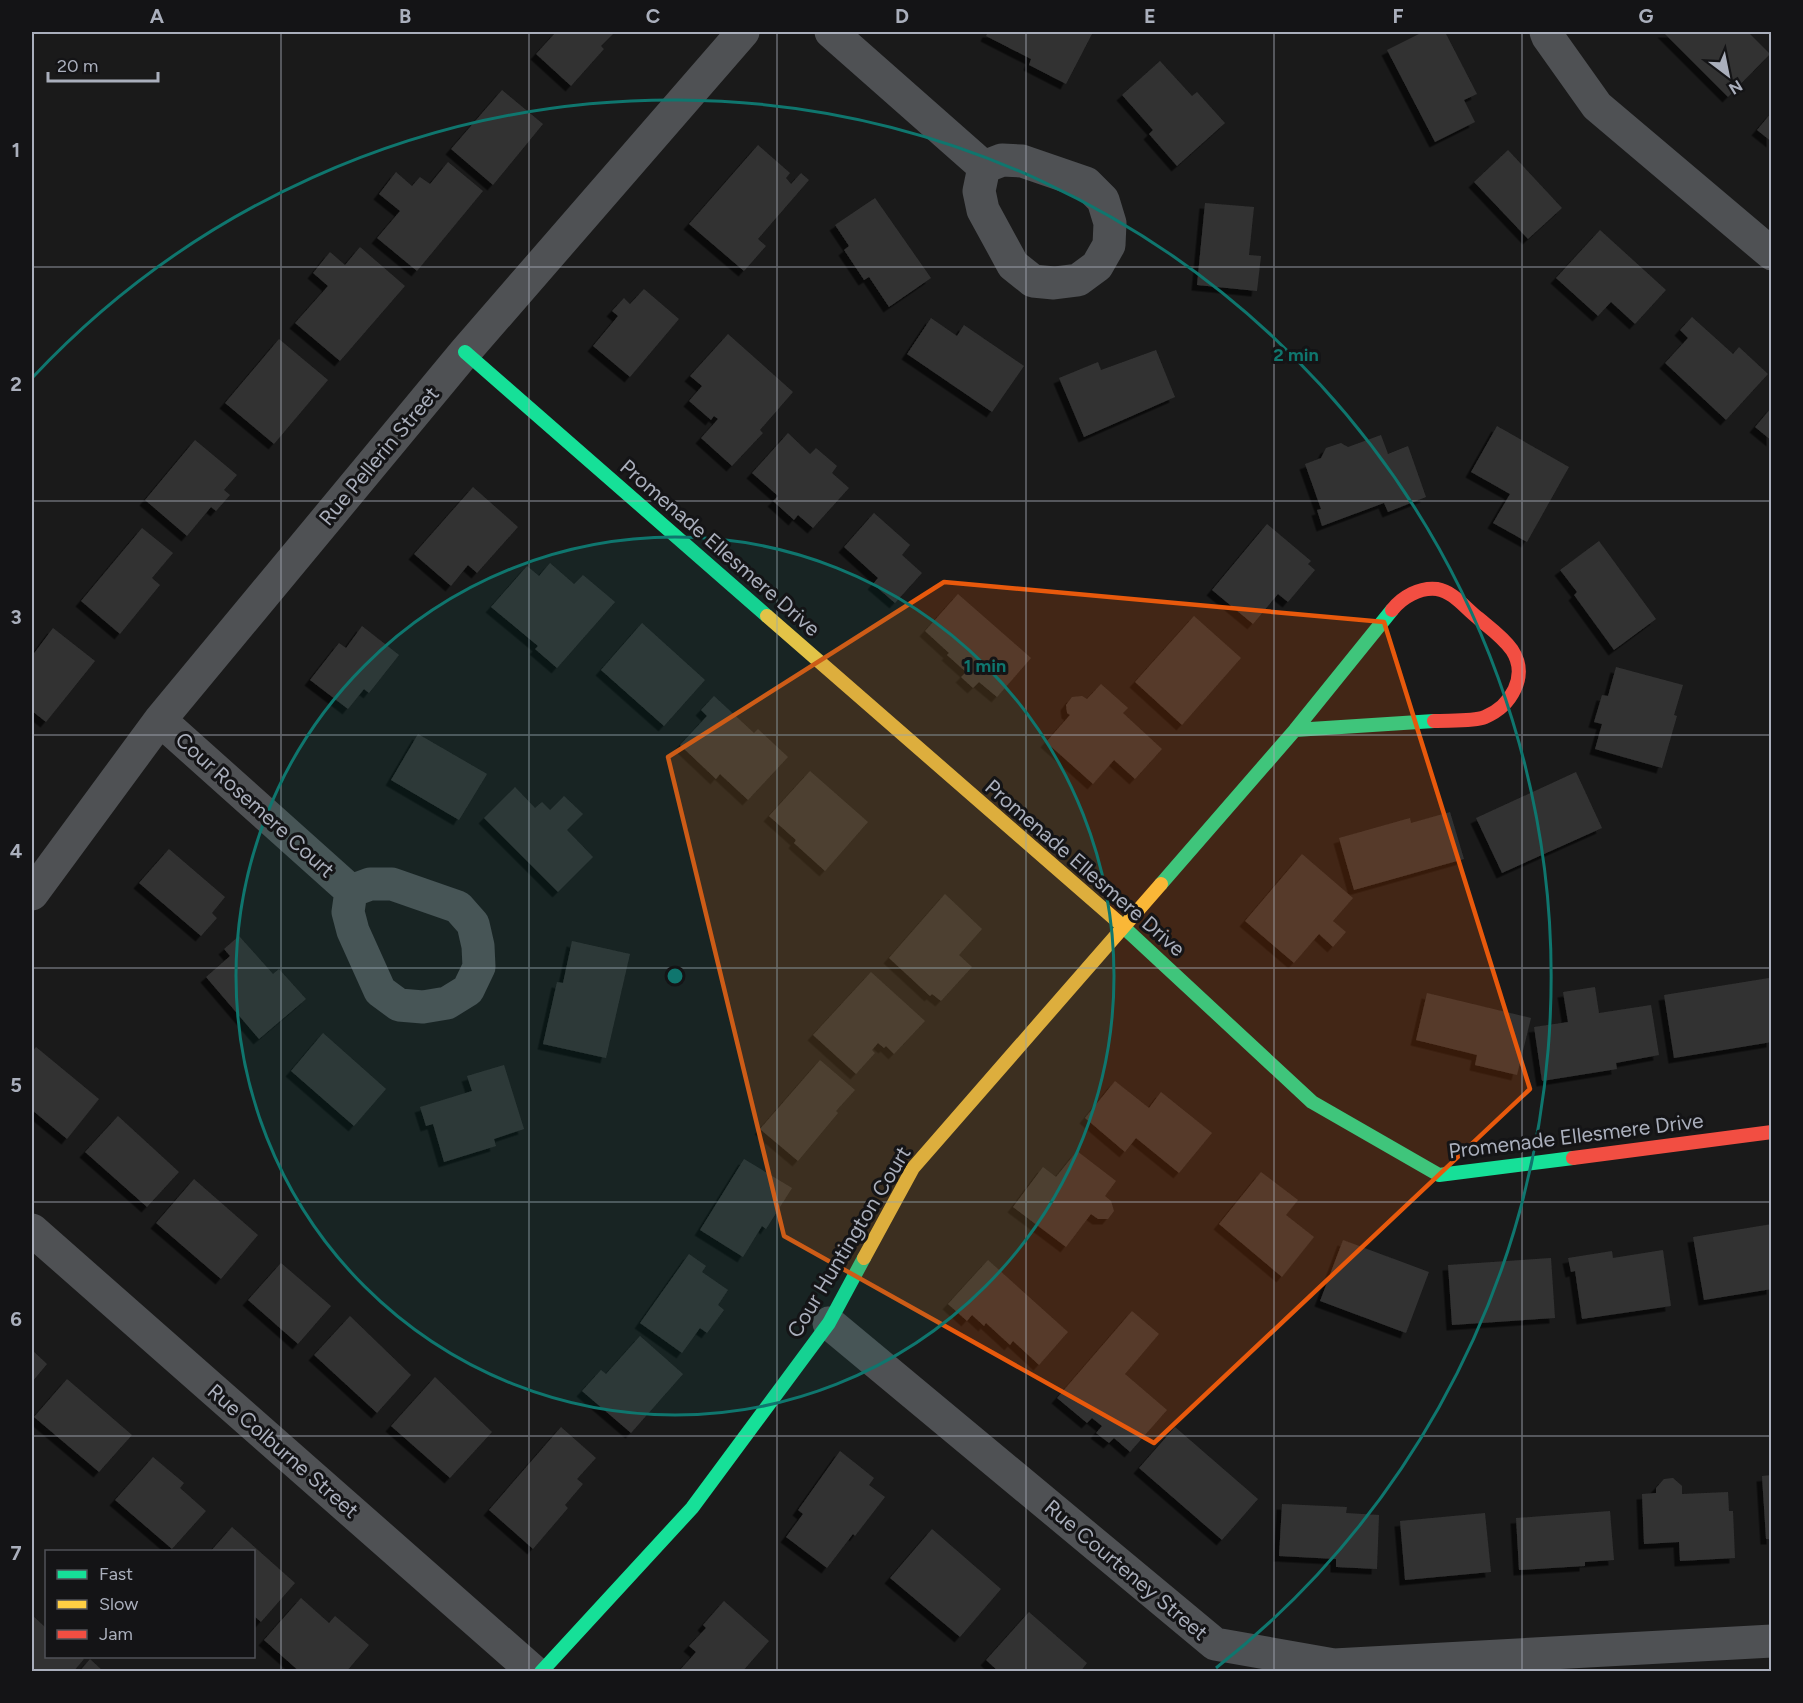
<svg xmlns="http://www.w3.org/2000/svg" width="1803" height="1703" viewBox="0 0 1803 1703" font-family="Figtree,sans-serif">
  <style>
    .building { fill: #323232; filter: url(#shadow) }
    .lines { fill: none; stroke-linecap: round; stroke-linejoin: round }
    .street { stroke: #4f5154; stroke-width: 33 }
    .fast { stroke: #16e098; stroke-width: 14 }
    .slow { stroke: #ffcf43; stroke-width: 14 }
    .jam { stroke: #f24e42; stroke-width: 14 }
    .marked { fill: #e8590c; fill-opacity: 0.2; stroke: #e8590c; stroke-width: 4.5; stroke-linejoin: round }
    .grid { fill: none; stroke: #aaafbc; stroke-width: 1.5; stroke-opacity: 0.55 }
    .ring { fill: none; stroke: #0f766e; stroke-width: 3 }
    .labels { text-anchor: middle; stroke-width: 6; stroke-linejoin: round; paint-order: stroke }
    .street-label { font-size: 21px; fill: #aaafbc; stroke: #141416 }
    .centre { fill: #0f766e; stroke: #141416; stroke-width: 3 }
    .ring-label { font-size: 18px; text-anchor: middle; font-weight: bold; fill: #0f766e; stroke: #141416; stroke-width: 6; stroke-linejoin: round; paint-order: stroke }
    .neatline { fill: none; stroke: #aaafbc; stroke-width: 2 }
    .grid-label { font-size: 20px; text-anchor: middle; font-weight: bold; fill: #aaafbc }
  </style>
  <defs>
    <filter id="shadow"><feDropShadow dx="-5.5" dy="5.5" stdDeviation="0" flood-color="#0009"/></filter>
  </defs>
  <rect width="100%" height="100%" fill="#1a1a1a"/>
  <path class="building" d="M556,32H615L601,46L604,49L571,86L536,54Z
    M988,32H1093L1066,84L1029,65L1031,59L986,36Z
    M1423,32H1445L1477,94L1464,100L1475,122L1435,142L1387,50Z
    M1663,32H1748L1770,54L1728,97Z
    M1160,61L1192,96L1197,92L1225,123L1177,166L1149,134L1153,130L1122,95Z
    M502,90L543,124L493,185L451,149Z
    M1772,112V142L1757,130Z
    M758,145L790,173L786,178L791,184L801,173L809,180L758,239L766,246L744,271L689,224Z
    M1508,150L1562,208L1528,239L1474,182Z
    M448,162L483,191L417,271L377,238L400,211L379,194L396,172L412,186L420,177L430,184Z
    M875,198L931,278L889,307L869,277L864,280L844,250L849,246L835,225Z
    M1205,203L1254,207L1249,255L1261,256L1257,291L1197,285Z
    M1600,230L1666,290L1635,324L1611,302L1598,316L1556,278Z
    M360,247L405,286L340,361L295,323L328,286L313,273L330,252L345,265Z
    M644,289L679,319L630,377L593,346L618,316L612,311L624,298L630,304Z
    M1692,317L1733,354L1739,347L1768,374L1726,420L1665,363L1688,338L1680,330Z
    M931,318L957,336L964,325L1024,366L992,412L907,354Z
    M728,334L793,392L760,430L763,433L732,466L701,438L718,419L714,416L711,420L689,401L702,386L690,376Z
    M279,339L328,380L274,444L225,403Z
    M1156,350L1175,397L1084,437L1059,378L1098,362L1101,370Z
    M1772,407V441L1755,427Z
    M1497,426L1569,467L1527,542L1493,523L1510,494L1471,472Z
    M788,433L810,454L816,448L837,466L832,473L849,488L813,528L798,515L794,520L773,501L778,496L752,473Z
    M1381,435L1388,454L1408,446L1426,497L1388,512L1384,503L1322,526L1317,510L1321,509L1305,464L1321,458L1326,448L1341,443L1348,447Z
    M195,440L237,475L224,490L230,495L216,511L211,507L187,536L145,500Z
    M473,487L518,527L477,573L468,565L451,586L414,554Z
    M874,513L910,545L902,555L922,573L895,603L873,584L878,578L844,547Z
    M1267,524L1311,561L1308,564L1315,570L1288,602L1278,594L1253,624L1212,590Z
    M142,528L173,553L152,578L160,585L120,634L81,601Z
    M1599,541L1656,619L1614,650L1574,595L1577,592L1560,570Z
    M550,563L574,584L583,575L615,602L557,668L535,649L538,646L491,607L527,566L539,576Z
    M958,594L1031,658L997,697L979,682L973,688L961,677L966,672L947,655L949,653L925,631Z
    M1194,616L1241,658L1182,725L1135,682Z
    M642,623L705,680L664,726L601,670Z
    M362,626L399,655L369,693L364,689L348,709L310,680L339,643L346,648Z
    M53,628L95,661L46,722L32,711V656Z
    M1616,667L1683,685L1674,715L1677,716L1662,768L1595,749L1602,724L1594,722L1602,695L1608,696Z
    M1101,684L1128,708L1123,713L1162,749L1135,779L1114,760L1093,784L1046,742L1070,715L1067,713L1066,705L1072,697L1082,696L1087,699Z
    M714,696L754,733L758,729L788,757L748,800L720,774L716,779L680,745L707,716L701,710Z
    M418,734L487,774L459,820L391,780Z
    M810,771L868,822L825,871L794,843L796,840L769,816Z
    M1576,772L1602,828L1502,873L1476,818Z
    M515,787L535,808L542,802L550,810L564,796L583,814L567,830L593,857L558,892L484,818Z
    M1450,812L1464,859L1354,890L1339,838L1410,818L1411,823Z
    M169,849L225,897L212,913L217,918L201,936L139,883Z
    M1302,854L1353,898L1333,921L1346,932L1333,947L1319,934L1294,963L1245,921Z
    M945,894L982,929L959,955L972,967L941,1001L932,994L930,996L889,958Z
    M239,936L273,974L279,969L306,999L259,1039L206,977L230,956L224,949Z
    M572,941L630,954L606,1058L543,1044L557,982L563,983Z
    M871,972L925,1021L894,1054L886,1046L884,1048L878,1043L872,1050L875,1053L856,1074L813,1035Z
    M1769,978L1772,991V1042L1674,1058L1664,995Z
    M1595,987L1599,1013L1651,1005L1659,1055L1616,1063L1617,1069L1542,1081L1534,1027L1568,1022L1563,992Z
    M1427,993L1531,1018L1517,1075L1475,1065L1477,1055L1416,1040Z
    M323,1033L386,1089L354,1126L291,1071Z
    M36,1047L99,1099L67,1139L32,1110V1052Z
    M820,1060L855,1090L836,1111L838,1113L798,1161L760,1129Z
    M504,1065L524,1129L494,1139L496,1146L444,1162L433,1124L426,1126L420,1107L472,1091L467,1076Z
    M1115,1081L1149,1108L1161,1092L1212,1133L1179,1173L1136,1138L1125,1152L1085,1118Z
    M118,1116L179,1172L147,1207L85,1152Z
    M1077,1151L1116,1181L1105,1196L1111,1201L1114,1211L1108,1219H1098L1091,1214L1066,1247L1013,1207L1043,1167L1056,1177Z
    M744,1159L792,1188L766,1229L762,1226L743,1257L700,1230Z
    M1261,1172L1298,1200L1286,1215L1314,1237L1282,1277L1219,1224Z
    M194,1179L258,1235L221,1279L156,1223Z
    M1772,1224V1289L1704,1300L1693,1237Z
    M1343,1240L1429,1272L1406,1333L1320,1301Z
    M1663,1250L1671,1306L1582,1319L1575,1271L1571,1272L1568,1258L1612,1251L1613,1258Z
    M689,1254L706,1266L702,1272L728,1290L718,1305L724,1310L707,1333L700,1328L682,1353L640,1323Z
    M1551,1258L1555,1318L1452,1325L1448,1265Z
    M988,1260L1068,1332L1039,1365L1013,1341L1010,1345L986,1323L984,1326L972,1315L967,1321L948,1304Z
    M281,1263L331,1306L298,1344L248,1300Z
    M1132,1311L1159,1334L1125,1374L1167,1410L1130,1452L1114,1438L1109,1443L1096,1433L1102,1426L1092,1418L1087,1423L1057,1398Z
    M350,1316L411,1375L377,1413L314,1355Z
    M640,1336L683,1374L631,1433L582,1391L601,1370L606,1374Z
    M32,1350L47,1364L32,1382Z
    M435,1377L492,1432L450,1478L391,1426Z
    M67,1379L132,1435L99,1472L34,1417Z
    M561,1427L596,1458L577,1479L583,1484L565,1505L568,1508L533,1549L489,1510Z
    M1175,1427L1258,1499L1222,1540L1139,1468Z
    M840,1451L874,1478L869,1485L885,1497L855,1536L853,1534L827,1568L786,1537L803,1514L798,1510Z
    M153,1457L184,1483L180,1488L206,1511L172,1549L115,1500Z
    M1772,1475V1539H1766L1762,1476Z
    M1673,1478L1682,1486V1494L1728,1492L1729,1511H1733L1735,1558L1680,1561L1679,1542L1644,1544L1642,1494L1656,1493V1488L1664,1479Z
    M1282,1504L1347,1507L1346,1513L1379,1515L1377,1569L1336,1567V1559L1279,1556Z
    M1610,1511L1614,1560L1585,1562V1566L1519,1570L1516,1518Z
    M1485,1513L1491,1572L1405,1580L1400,1521Z
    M232,1527L295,1583L261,1622L254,1616V1552H210Z
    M932,1529L1001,1589L960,1637L890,1578Z
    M301,1598L329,1623L335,1616L369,1645L346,1672H300L264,1640Z
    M724,1601L769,1641L742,1672H682L680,1670L696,1652L689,1646L706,1628L703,1625Z
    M1029,1612L1087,1663L1080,1672H999L986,1660Z
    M32,1615L46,1628V1656H81L84,1659L73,1672H32Z
    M90,1659L104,1672H79Z"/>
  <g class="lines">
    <path class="street" d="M831,32L984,167
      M1546,32L1548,37L1597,106L1772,254
      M1002,160L1022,161L1086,183L1103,200L1110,223L1109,245L1097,266L1078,280L1054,283L1033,281L1013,265L983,210L979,191L984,167Z
      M160,720L351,891
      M370,884H392L458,907L473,924L478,946L479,967L468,990L447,1003L423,1007L399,1005L380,991L353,931L348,912L351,891Z
      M32,894L160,720L465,352L743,32
      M32,1230L534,1672
      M829,1323L1215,1644L1334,1665L1772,1641"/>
    <path class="fast" d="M465,352L767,616
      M1295,730L1434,721
      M1161,884L1295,730L1392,610
      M1117,921L1312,1102L1439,1175L1573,1158
      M541,1672L692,1508L829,1323L864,1258"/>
    <path class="slow" d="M767,616L1117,921
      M864,1258L913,1168L1161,884"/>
    <path class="jam" d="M1392,610C1402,597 1420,587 1437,589C1454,592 1465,608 1478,618C1490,628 1503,637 1512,650C1529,676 1511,706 1485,717C1473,722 1448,720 1434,721
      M1573,1158L1772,1132"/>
  </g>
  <path class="marked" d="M944,582L1384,622L1530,1089L1154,1443L784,1236L668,757Z"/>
  <path class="grid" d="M281,32V1672M529,32V1672M777,32V1672M1026,32V1672M1274,32V1672M1522,32V1672M32,267H1772M32,501H1772M32,735H1772M32,968H1772M32,1202H1772M32,1436H1772"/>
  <circle cx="675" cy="976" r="439" fill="#0f766e" fill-opacity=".12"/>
  <g class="ring">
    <circle cx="675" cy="976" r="439"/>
    <path d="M33 377A878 878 0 1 1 1216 1668"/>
  </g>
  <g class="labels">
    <g class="street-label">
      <text transform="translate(379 456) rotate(-50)" y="7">Rue Pellerin Street</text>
      <text transform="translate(720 548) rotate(41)" y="7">Promenade Ellesmere Drive</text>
      <text transform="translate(255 805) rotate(42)" y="7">Cour Rosemere Court</text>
      <text transform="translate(1085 868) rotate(41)" y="7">Promenade Ellesmere Drive</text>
      <text transform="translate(1576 1136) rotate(-7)" y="7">Promenade Ellesmere Drive</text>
      <text transform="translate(849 1242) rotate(-59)" y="7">Cour Huntington Court</text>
      <text transform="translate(283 1451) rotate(41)" y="7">Rue Colburne Street</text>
      <text transform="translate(1126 1570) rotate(40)" y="7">Rue Courteney Street</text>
    </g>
  </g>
  <circle cx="675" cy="976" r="9" class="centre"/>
  <g class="ring-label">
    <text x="1296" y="361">2 min</text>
    <text x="985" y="672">1 min</text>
  </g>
  <rect width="1803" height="1703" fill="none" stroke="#141416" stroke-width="66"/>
  <rect x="45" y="1550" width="210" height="108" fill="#141416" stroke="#505258" stroke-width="1.5"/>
  <rect x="57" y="1570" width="30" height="9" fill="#16e098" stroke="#505258" stroke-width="1.5"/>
  <text x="99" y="1580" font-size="18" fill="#aaafbc">Fast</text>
  <rect x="57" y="1600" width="30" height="9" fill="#ffcf43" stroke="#505258" stroke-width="1.5"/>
  <text x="99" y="1610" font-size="18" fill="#aaafbc">Slow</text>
  <rect x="57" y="1630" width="30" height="9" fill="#f24e42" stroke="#505258" stroke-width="1.5"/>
  <text x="99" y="1640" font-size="18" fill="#aaafbc">Jam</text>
  <g transform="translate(1728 75) rotate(148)" stroke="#141416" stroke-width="4.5" paint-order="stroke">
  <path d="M0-4.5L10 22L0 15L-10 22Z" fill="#aaafbc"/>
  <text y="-9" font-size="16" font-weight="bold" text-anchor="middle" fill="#aaafbc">N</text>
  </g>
  <path d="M48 72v9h110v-9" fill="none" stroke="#aaafbc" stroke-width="3"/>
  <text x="57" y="72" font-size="18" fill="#aaafbc" stroke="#141416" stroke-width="4.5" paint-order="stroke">20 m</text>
  <rect x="33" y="33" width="1737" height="1637" class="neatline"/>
  <g class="grid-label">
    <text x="157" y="23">A</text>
    <text x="405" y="23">B</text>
    <text x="653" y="23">C</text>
    <text x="902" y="23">D</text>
    <text x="1150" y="23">E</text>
    <text x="1398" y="23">F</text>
    <text x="1646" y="23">G</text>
    <text x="16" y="157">1</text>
    <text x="16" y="391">2</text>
    <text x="16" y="624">3</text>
    <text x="16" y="858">4</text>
    <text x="16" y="1092">5</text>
    <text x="16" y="1326">6</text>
    <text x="16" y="1560">7</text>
  </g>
</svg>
